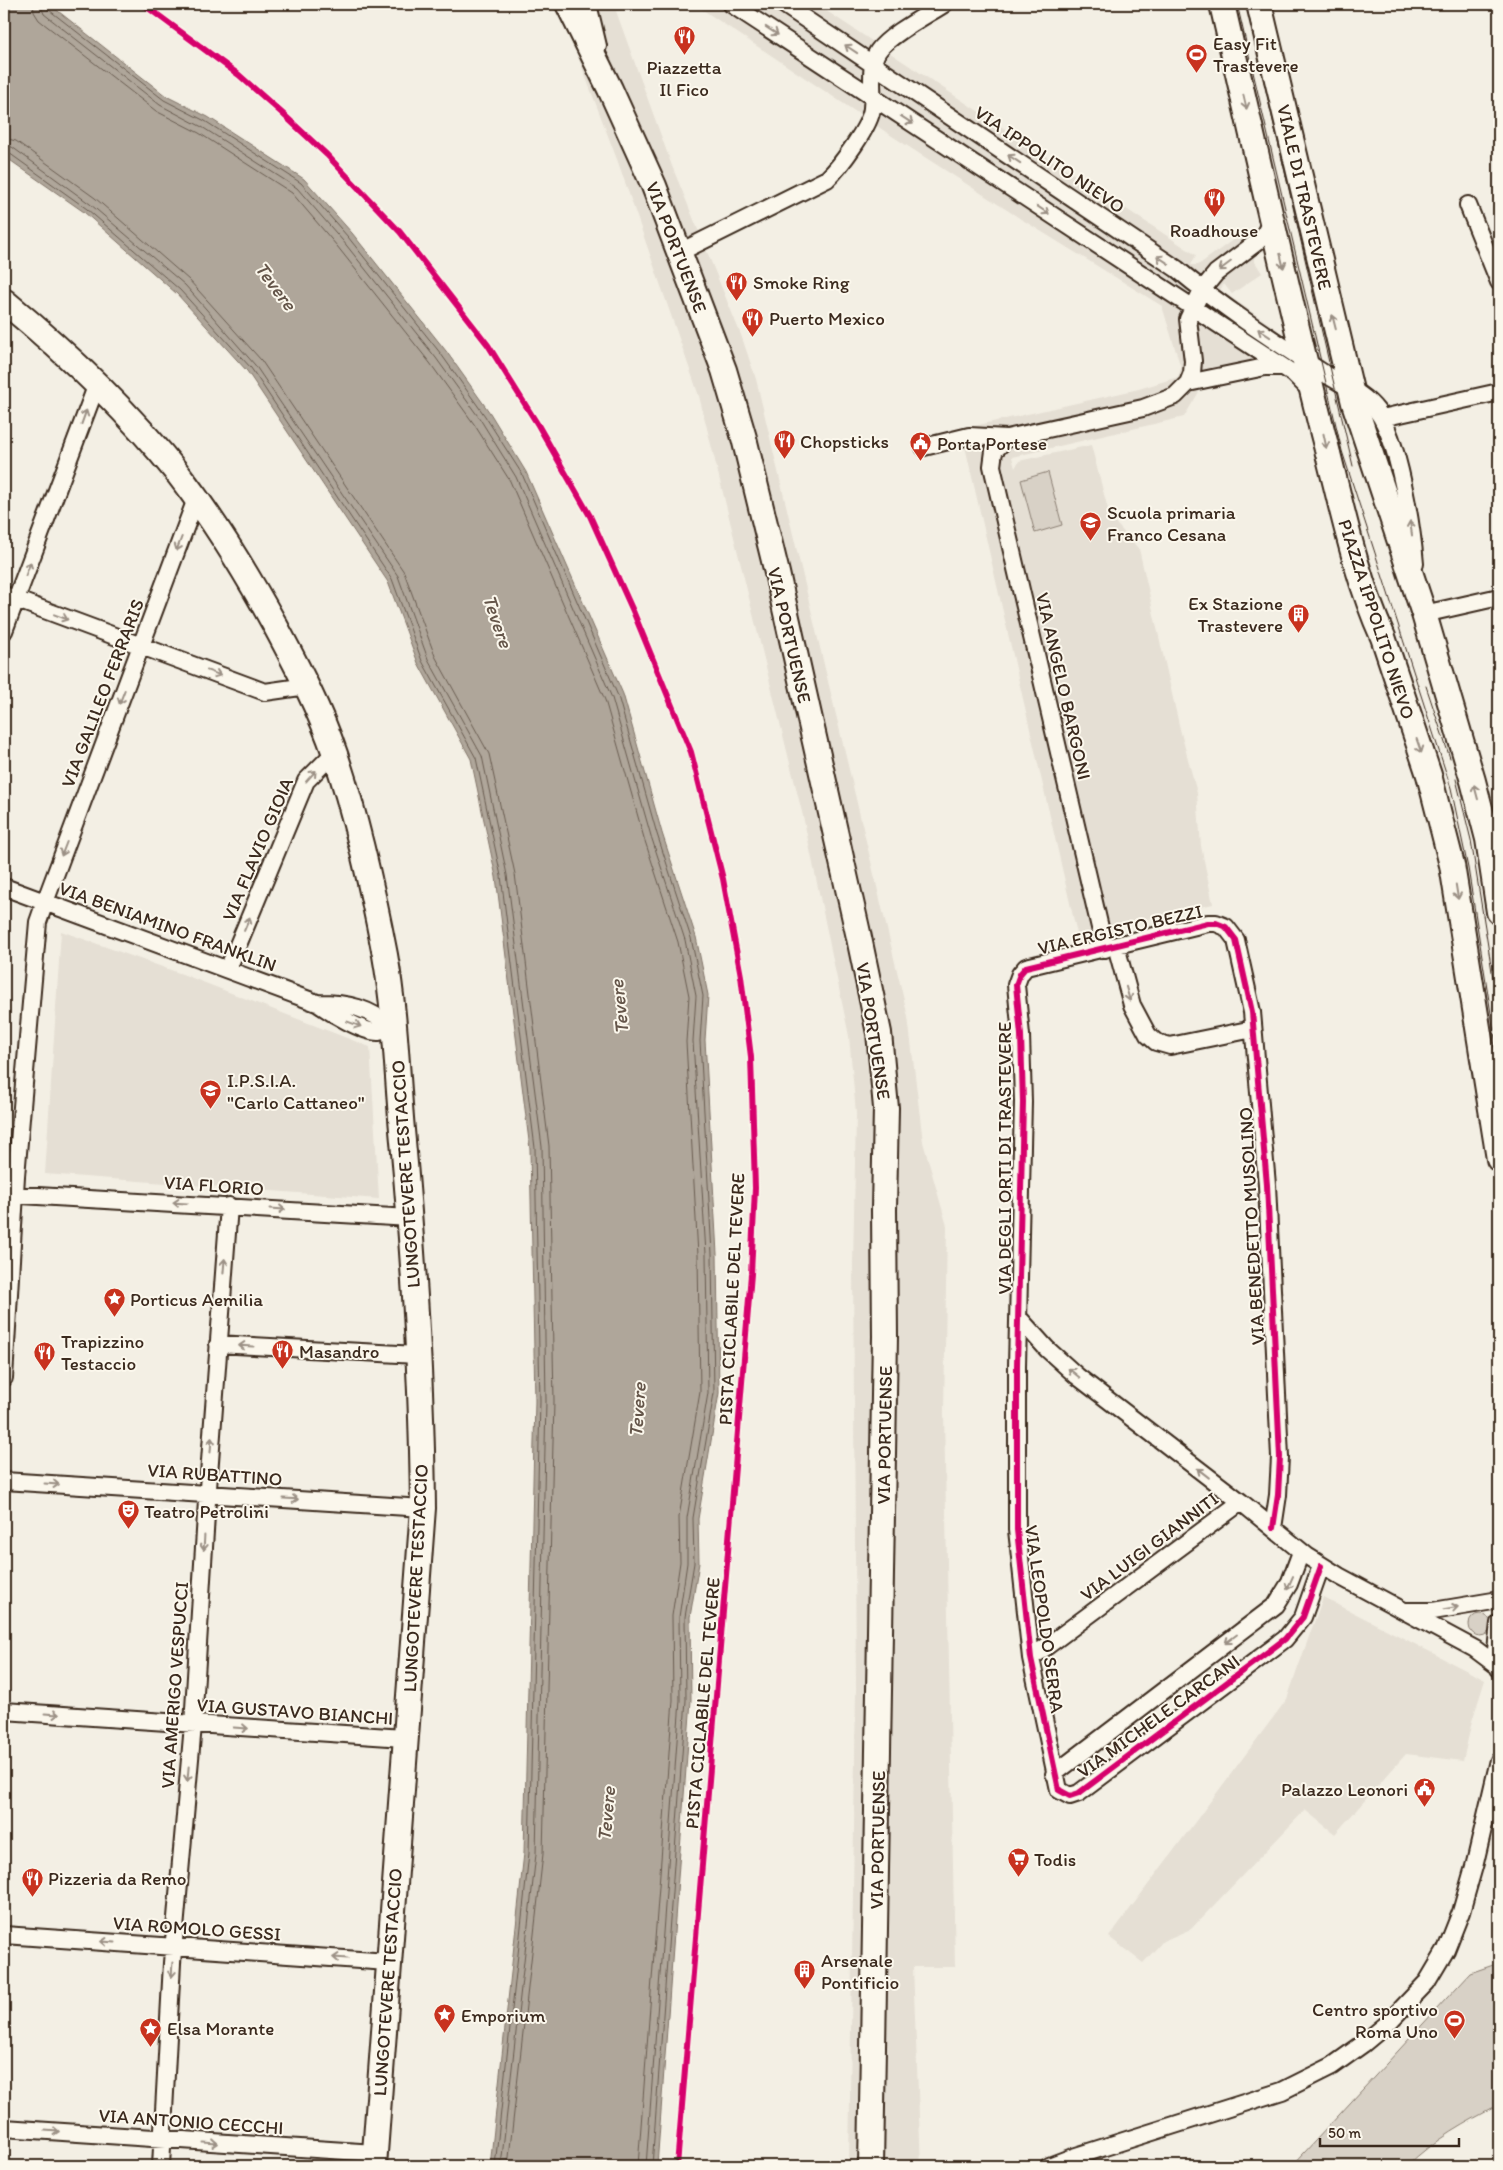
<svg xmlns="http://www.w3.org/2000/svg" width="1503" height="2170" viewBox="0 0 1503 2170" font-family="Itim,sans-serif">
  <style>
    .built { fill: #e5dfd4 }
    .green { fill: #d8d1c6; stroke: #8a7e72 }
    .water { fill: #afa69a; stroke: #817468 }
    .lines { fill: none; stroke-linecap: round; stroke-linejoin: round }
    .shore { stroke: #695c50; stroke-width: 1 }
    .minor-casing { stroke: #3b2a1e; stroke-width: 20 }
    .secondary-casing { stroke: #3b2a1e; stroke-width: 28 }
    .minor { stroke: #fbf7ec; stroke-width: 16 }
    .secondary { stroke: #fbf7ec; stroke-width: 24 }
    .tram { stroke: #3b2a1e; stroke-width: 1 }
    .cycleway-casing { stroke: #fbf7ec; stroke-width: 9 }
    .cycleway { stroke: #d6006c; stroke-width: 6 }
    .oneway { stroke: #9b9085 }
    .labels { text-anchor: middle; stroke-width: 4; stroke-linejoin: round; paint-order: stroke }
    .poi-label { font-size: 19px; fill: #3b2a1e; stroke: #fbf7ec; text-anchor: start }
    .street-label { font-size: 19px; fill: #3b2a1e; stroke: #fbf7ec }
    .water-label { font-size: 20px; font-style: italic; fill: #645549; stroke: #fbf7ec }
  </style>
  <rect width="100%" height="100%" fill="#f3efe4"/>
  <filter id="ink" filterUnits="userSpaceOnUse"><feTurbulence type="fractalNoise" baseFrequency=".02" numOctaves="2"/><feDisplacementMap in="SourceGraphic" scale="10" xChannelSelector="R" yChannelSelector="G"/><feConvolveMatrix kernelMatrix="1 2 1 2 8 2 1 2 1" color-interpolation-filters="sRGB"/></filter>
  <g filter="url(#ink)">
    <path class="built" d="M555,4H635L616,11L672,166L741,335L756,379L908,1017L923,1142L947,1226L944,1413L955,1967H913L921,2166H849L856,1689L853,1264L856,1113L849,1036L803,816L699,396L618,162L567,28Z
      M694,4H816L1196,255L1191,265H1197L1201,263L1248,229L1255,262L1262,273L1232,294L1224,284L1220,290L1278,330L1287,358L1273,375L1200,390L1184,417L1012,457L1015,468L1019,461L1091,445L1110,517L1139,549L1180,729L1197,793L1201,846L1213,904L1121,925L1078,938L961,429L1139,389L1178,377L1181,368L1162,306L1021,219L892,136Z
      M61,931L182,974L370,1047L379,1199L45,1174Z
      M1323,1597L1485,1680L1472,1721L1463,1761L1406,1754L1335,1834L1305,1810L1191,1929L1163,1941L1143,1963L1109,1937L1287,1699Z"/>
    <path class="green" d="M1048,472L1062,525L1035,533L1021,480Z
      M1469 1625a11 11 0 1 1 22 0a11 11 0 1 1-22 0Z
      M1499,1963V2105C1466,2122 1433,2140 1407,2166H1292L1470,1973Z"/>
    <path class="water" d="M4,4H49L166,96L208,117L304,179L352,233L446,351L490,413L526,472L623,694L662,833L696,937L708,995L705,1040L717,1254L719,1393L698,1519L699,1563L690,1617L691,1700L657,2166H490L524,1853L535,1401L530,1149L496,877L471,759L418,663L388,582L247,371L177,294L84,212L4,156Z"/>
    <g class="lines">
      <path class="shore" d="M33,4L34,12L39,20L156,111L199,133L292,193L337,246L430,363L474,424L510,481L605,700L644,838L678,942L689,996L686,1042L698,1255L700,1392L679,1517L680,1562L672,1616L673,1700L638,2166
        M40,4L44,14L160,105L202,127L297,188L343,241L436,358L480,419L516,477L612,698L651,836L685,940L696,996L693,1041L706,1254L708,1393L687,1518V1563L679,1617L680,1700L646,2166
        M46,4L49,10L164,100L205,121L301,183L348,237L441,354L485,416L522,474L618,696L657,834L691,938L703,996L700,1041L712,1254L714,1393L693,1518L694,1563L685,1617L686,1700L652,2166
        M4,138L16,141L95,198L189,280L261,360L404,572L435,656L489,754L515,874L549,1146L554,1401L543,1854L508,2166
        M4,146L12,147L90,204L185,285L255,365L398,576L428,659L482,756L507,875L542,1147L546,1401L536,1854L501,2166
        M4,152L9,153L87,209L180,290L251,368L392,579L422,661L476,758L501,876L535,1148L540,1401L529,1853L495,2166"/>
      <defs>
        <path id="minor" d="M588,4L598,46
          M731,4L1294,374L1311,391
          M783,4L1177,269C1221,306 1270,338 1319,370C1338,383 1363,392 1377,411C1399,440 1412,527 1415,564
          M1468,205L1499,282
          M680,252L827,179C840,167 871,125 872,108C874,91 868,66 878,51C889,35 927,15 944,4
          M1188,383L1265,367H1283
          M1382,418L1499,392
          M1007,438L994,451L992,466L1105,949
          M924,447L969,436L1007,438L1143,408L1175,396L1188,383L1192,373L1193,361L1188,319L1202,290L1216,273L1257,242L1264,235L1272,220
          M4,595L265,692L307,686
          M1424,614L1499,597
          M4,631L97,384
          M4,887L317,1003C330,1012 363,1033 379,1032C384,1031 389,1029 394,1028
          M1116,946L1132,1005L1148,1035L1156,1042L1170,1046L1253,1029
          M228,969L306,781L335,752
          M317,1003C350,1003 368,1008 394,1028
          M4,1194L410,1218
          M1019,1318L1047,1349L1077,1376L1241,1502L1307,1556L1339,1576L1475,1649L1499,1667
          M218,1344L417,1355
          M4,1378L16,1176L38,922L45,902L196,499
          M4,1481L423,1508
          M1273,1528L1278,1495L1280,1457L1267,1185L1252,1012L1236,940L1226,927L1216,923H1208L1026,967L1020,974L1016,985L1021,1035L1023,1102L1017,1366V1530L1031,1658L1059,1790L1070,1796L1079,1793L1285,1639L1303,1617L1321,1566
          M1407,1611H1433L1499,1600
          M1499,1623L1496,1650L1499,1669
          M1031,1658L1241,1502
          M4,1711L404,1738
          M1054,1774L1276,1605L1289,1584L1301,1552
          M4,1935L388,1962
          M4,2128L375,2153
          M161,2166L172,1963L193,1725L206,1515L229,1206
          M1049,2166L1070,2158L1282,2091L1332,2066L1363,2044L1387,2024L1427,1982L1446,1950L1461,1912L1475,1863L1499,1760"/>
        <path id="secondary" d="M568,4L610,89L654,186L724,370L744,438L777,573L858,933L879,1033L886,1108L884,1210L885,1336L871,2166
          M1222,4C1255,147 1287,292 1323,434C1341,502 1354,573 1383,637L1429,775L1452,865L1499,1159
          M1259,4L1354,403L1424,614L1473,781L1488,839L1499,912
          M4,301C67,353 128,411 179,475C216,523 247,574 276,627C298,668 320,710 335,754C357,819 372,887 385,955C396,1016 397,1079 403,1141C414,1263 422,1386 423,1508L374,2166"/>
      </defs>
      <use href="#minor" class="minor-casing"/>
      <use href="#secondary" class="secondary-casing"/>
      <use href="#minor" class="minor"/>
      <use href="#secondary" class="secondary"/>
      <path class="tram" d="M1237,4L1342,451L1451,788L1468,868L1499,1064
        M1246,4L1353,466
        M1426,686L1450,758
        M1456,779L1471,840L1499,1015"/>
      <defs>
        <path id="cycleway" d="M143,4L239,75L283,114L327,155L400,232L488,345L538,425L590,516L633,611L691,752L723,879L741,976L751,1057L755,1188L751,1274L677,2166
          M1273,1528L1278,1495L1280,1457L1267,1185L1252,1012L1236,940L1226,927L1216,923H1208L1026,967L1020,974L1016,985L1021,1035L1023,1102L1017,1366V1530L1031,1658L1059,1790L1070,1796L1079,1793L1285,1639L1303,1617L1321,1566"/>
      </defs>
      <use href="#cycleway" class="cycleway-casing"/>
      <use href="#cycleway" class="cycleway"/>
    </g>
    <defs><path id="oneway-shaft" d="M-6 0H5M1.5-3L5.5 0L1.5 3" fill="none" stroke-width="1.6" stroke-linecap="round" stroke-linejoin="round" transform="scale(1.25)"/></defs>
    <g class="oneway">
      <use href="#oneway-shaft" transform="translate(772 31) rotate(33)"/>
      <use href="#oneway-shaft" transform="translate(851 49) rotate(-146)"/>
      <use href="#oneway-shaft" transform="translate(1245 102) rotate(77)"/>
      <use href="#oneway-shaft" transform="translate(907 120) rotate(33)"/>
      <use href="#oneway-shaft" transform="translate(1014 159) rotate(-146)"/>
      <use href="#oneway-shaft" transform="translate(1043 210) rotate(34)"/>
      <use href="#oneway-shaft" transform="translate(1163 260) rotate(-146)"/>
      <use href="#oneway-shaft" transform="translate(1282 261) rotate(77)"/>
      <use href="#oneway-shaft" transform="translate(1225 266) rotate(143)"/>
      <use href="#oneway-shaft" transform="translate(1334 322) rotate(-104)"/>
      <use href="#oneway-shaft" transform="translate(1264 333) rotate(-146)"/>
      <use href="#oneway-shaft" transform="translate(84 417) rotate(-70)"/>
      <use href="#oneway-shaft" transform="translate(1325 441) rotate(78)"/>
      <use href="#oneway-shaft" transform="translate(1411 528) rotate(-98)"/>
      <use href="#oneway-shaft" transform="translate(179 544) rotate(111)"/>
      <use href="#oneway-shaft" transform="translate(28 569) rotate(-70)"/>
      <use href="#oneway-shaft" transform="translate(61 617) rotate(21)"/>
      <use href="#oneway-shaft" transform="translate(214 673) rotate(20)"/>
      <use href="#oneway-shaft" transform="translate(122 697) rotate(111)"/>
      <use href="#oneway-shaft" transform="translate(1419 746) rotate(71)"/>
      <use href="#oneway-shaft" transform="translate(311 776) rotate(-48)"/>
      <use href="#oneway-shaft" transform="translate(1476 792) rotate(-105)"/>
      <use href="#oneway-shaft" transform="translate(64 849) rotate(111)"/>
      <use href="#oneway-shaft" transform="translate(1457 892) rotate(81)"/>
      <use href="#oneway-shaft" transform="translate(247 924) rotate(-67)"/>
      <use href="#oneway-shaft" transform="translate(1128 994) rotate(74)"/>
      <use href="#oneway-shaft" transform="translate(354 1024) rotate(20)"/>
      <use href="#oneway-shaft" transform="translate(180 1203) rotate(-177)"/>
      <use href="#oneway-shaft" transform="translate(278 1209) rotate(4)"/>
      <use href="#oneway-shaft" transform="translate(224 1266) rotate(-85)"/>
      <use href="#oneway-shaft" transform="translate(246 1346) rotate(-177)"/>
      <use href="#oneway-shaft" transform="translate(1074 1373) rotate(-141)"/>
      <use href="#oneway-shaft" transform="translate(211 1445) rotate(-86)"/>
      <use href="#oneway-shaft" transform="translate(1203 1473) rotate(-142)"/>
      <use href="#oneway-shaft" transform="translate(52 1484) rotate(4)"/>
      <use href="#oneway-shaft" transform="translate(291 1499) rotate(3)"/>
      <use href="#oneway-shaft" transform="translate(204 1543) rotate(93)"/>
      <use href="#oneway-shaft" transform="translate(1290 1583) rotate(114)"/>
      <use href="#oneway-shaft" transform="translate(1451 1608) rotate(-9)"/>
      <use href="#oneway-shaft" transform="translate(1231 1639) rotate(143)"/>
      <use href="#oneway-shaft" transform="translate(52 1714) rotate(4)"/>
      <use href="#oneway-shaft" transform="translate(241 1728) rotate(4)"/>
      <use href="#oneway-shaft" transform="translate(188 1774) rotate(95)"/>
      <use href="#oneway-shaft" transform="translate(108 1942) rotate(-176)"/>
      <use href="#oneway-shaft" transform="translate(340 1958) rotate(-176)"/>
      <use href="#oneway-shaft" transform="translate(172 1970) rotate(93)"/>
      <use href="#oneway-shaft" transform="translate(52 2131) rotate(4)"/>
      <use href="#oneway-shaft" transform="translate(211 2143) rotate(4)"/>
    </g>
  </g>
  <defs>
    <symbol id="restaurant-pin" viewBox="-11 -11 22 30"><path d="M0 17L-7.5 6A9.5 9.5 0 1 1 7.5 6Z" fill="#c8321e" stroke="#fbf7ec"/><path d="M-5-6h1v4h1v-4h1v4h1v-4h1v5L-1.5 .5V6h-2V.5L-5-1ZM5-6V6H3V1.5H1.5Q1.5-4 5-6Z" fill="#fff"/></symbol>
    <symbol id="stadium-pin" viewBox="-11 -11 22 30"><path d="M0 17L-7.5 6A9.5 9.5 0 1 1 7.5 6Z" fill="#c8321e" stroke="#fbf7ec"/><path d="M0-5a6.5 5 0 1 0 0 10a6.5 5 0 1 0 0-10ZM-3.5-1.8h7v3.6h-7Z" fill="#fff"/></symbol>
    <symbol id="civic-pin" viewBox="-11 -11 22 30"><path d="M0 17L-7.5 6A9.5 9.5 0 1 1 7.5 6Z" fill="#c8321e" stroke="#fbf7ec"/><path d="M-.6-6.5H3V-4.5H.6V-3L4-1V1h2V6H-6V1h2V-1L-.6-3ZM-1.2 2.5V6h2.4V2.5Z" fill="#fff"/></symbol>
    <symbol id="school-pin" viewBox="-11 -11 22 30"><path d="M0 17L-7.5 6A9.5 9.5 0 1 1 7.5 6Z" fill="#c8321e" stroke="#fbf7ec"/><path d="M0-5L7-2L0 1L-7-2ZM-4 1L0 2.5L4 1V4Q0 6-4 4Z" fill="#fff"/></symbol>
    <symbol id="building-pin" viewBox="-11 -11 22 30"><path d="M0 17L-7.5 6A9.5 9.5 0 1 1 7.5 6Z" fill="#c8321e" stroke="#fbf7ec"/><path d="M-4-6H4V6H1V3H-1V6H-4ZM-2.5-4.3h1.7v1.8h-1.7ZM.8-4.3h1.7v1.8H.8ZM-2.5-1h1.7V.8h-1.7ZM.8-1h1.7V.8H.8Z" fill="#fff"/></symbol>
    <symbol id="university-pin" viewBox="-11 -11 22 30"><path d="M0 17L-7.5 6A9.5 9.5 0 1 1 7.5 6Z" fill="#c8321e" stroke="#fbf7ec"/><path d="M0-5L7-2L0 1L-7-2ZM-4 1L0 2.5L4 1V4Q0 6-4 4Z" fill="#fff"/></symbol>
    <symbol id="sight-pin" viewBox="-11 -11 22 30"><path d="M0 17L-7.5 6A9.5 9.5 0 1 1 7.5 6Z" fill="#c8321e" stroke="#fbf7ec"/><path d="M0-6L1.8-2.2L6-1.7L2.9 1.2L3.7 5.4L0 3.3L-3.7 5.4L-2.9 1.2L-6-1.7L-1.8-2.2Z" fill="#fff"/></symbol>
    <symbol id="theatre-pin" viewBox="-11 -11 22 30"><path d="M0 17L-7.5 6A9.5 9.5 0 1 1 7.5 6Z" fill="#c8321e" stroke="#fbf7ec"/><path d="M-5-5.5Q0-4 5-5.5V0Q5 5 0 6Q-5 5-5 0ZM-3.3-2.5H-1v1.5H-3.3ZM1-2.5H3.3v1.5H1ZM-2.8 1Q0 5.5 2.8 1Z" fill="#fff"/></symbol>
    <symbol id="supermarket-pin" viewBox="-11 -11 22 30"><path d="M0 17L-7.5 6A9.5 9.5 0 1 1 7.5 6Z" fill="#c8321e" stroke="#fbf7ec"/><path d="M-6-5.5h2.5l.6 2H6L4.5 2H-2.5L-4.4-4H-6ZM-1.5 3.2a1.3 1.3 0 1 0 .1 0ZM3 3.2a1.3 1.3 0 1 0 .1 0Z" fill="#fff"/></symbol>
  </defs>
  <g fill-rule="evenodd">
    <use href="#restaurant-pin" x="672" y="24" width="25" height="34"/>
    <use href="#stadium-pin" x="1184" y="42" width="25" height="34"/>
    <use href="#restaurant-pin" x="1202" y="186" width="25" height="34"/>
    <use href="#restaurant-pin" x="724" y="270" width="25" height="34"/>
    <use href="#restaurant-pin" x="740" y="306" width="25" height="34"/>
    <use href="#restaurant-pin" x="772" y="428" width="25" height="34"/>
    <use href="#civic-pin" x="908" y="430" width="25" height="34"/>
    <use href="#school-pin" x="1078" y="510" width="25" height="34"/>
    <use href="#building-pin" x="1286" y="602" width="25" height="34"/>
    <use href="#university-pin" x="198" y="1078" width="25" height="34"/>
    <use href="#sight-pin" x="102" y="1286" width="25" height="34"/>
    <use href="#restaurant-pin" x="270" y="1338" width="25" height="34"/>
    <use href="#restaurant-pin" x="32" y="1340" width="25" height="34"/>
    <use href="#theatre-pin" x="116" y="1498" width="25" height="34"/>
    <use href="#civic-pin" x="1412" y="1776" width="25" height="34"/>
    <use href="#supermarket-pin" x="1006" y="1846" width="25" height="34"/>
    <use href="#restaurant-pin" x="20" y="1866" width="25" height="34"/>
    <use href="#building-pin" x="792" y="1958" width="25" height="34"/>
    <use href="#sight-pin" x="432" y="2002" width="25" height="34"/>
    <use href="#stadium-pin" x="1442" y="2008" width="25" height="34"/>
    <use href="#sight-pin" x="138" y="2016" width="25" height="34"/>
  </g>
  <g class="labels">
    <g class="poi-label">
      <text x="1213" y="50">Easy Fit<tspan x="1213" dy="22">Trastevere</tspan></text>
      <text x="684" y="74" text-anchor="middle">Piazzetta<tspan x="684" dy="22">Il Fico</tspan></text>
      <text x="1214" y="237" text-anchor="middle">Roadhouse</text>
      <text x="753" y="289">Smoke Ring</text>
      <text x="769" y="325">Puerto Mexico</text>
      <text x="800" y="448">Chopsticks</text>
      <text x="937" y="450">Porta Portese</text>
      <text x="1107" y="519">Scuola primaria<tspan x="1107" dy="22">Franco Cesana</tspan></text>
      <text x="1283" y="610" text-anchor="end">Ex Stazione<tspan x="1283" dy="22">Trastevere</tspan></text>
      <text x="227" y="1087">I.P.S.I.A.<tspan x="227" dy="22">"Carlo Cattaneo"</tspan></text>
      <text x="130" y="1306">Porticus Aemilia</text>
      <text x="61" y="1348">Trapizzino<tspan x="61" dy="22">Testaccio</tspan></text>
      <text x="299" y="1358">Masandro</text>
      <text x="144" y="1518">Teatro Petrolini</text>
      <text x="1408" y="1796" text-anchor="end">Palazzo Leonori</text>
      <text x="1034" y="1866">Todis</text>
      <text x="48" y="1885">Pizzeria da Remo</text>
      <text x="821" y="1967">Arsenale<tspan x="821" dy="22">Pontificio</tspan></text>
      <text x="1438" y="2016" text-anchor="end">Centro sportivo<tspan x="1438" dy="22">Roma Uno</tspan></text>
      <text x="461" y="2022">Emporium</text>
      <text x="167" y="2035">Elsa Morante</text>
    </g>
    <g class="street-label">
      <text transform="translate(1050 159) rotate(34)" y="7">VIA IPPOLITO NIEVO</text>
      <text transform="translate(1305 197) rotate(77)" y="7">VIALE DI TRASTEVERE</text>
      <text transform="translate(677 247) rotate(69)" y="7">VIA PORTUENSE</text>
      <text transform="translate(1377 619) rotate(72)" y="7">PIAZZA IPPOLITO NIEVO</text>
      <text transform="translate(790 635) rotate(77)" y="7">VIA PORTUENSE</text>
      <text transform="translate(1064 686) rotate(77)" y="7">VIA ANGELO BARGONI</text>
      <text transform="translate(102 693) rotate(-69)" y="7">VIA GALILEO FERRARIS</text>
      <text transform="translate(257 849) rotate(-67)" y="7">VIA FLAVIO GIOIA</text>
      <text transform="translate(168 926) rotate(20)" y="7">VIA BENIAMINO FRANKLIN</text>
      <text transform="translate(1120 929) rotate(-13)" y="7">VIA ERGISTO BEZZI</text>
      <text transform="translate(874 1031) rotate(81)" y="7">VIA PORTUENSE</text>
      <text transform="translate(1004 1158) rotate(-90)" y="7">VIA DEGLI ORTI DI TRASTEVERE</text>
      <text transform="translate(405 1174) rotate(-94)" y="7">LUNGOTEVERE TESTACCIO</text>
      <text transform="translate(214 1185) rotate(4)" y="7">VIA FLORIO</text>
      <text transform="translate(1251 1226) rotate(-93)" y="7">VIA BENEDETTO MUSOLINO</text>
      <text transform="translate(731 1299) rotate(-87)" y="7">PISTA CICLABILE DEL TEVERE</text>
      <text transform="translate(884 1435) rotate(-89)" y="7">VIA PORTUENSE</text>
      <text transform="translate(215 1474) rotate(4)" y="7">VIA RUBATTINO</text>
      <text transform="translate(1149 1546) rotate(-37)" y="7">VIA LUIGI GIANNITI</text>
      <text transform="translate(415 1578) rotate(-87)" y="7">LUNGOTEVERE TESTACCIO</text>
      <text transform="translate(1045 1619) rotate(82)" y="7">VIA LEOPOLDO SERRA</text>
      <text transform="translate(174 1685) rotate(-86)" y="7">VIA AMERIGO VESPUCCI</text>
      <text transform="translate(702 1703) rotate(-85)" y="7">PISTA CICLABILE DEL TEVERE</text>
      <text transform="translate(295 1711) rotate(4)" y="7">VIA GUSTAVO BIANCHI</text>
      <text transform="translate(1158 1716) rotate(-36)" y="7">VIA MICHELE CARCANI</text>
      <text transform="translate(877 1840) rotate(-89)" y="7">VIA PORTUENSE</text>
      <text transform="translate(197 1928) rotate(4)" y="7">VIA ROMOLO GESSI</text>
      <text transform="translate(387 1982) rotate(-86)" y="7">LUNGOTEVERE TESTACCIO</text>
      <text transform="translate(191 2121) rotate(4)" y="7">VIA ANTONIO CECCHI</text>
    </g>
    <g class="water-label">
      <text transform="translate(276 286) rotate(53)" y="7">Tevere</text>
      <text transform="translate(498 621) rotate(71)" y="7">Tevere</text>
      <text transform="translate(619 1007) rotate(-96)" y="7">Tevere</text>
      <text transform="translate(637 1410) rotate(-86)" y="7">Tevere</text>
      <text transform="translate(606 1814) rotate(-85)" y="7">Tevere</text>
    </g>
  </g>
  <rect width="1503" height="2170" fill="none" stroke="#fbf7ec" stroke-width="20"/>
  <rect x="10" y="10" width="1483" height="2150" fill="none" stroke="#3b2a1e" stroke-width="2" filter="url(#ink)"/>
  <path d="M1320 2138v8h139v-8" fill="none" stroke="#3b2a1e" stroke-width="2.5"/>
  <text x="1328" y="2138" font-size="15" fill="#3b2a1e" stroke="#fbf7ec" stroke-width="4" paint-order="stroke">50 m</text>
</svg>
